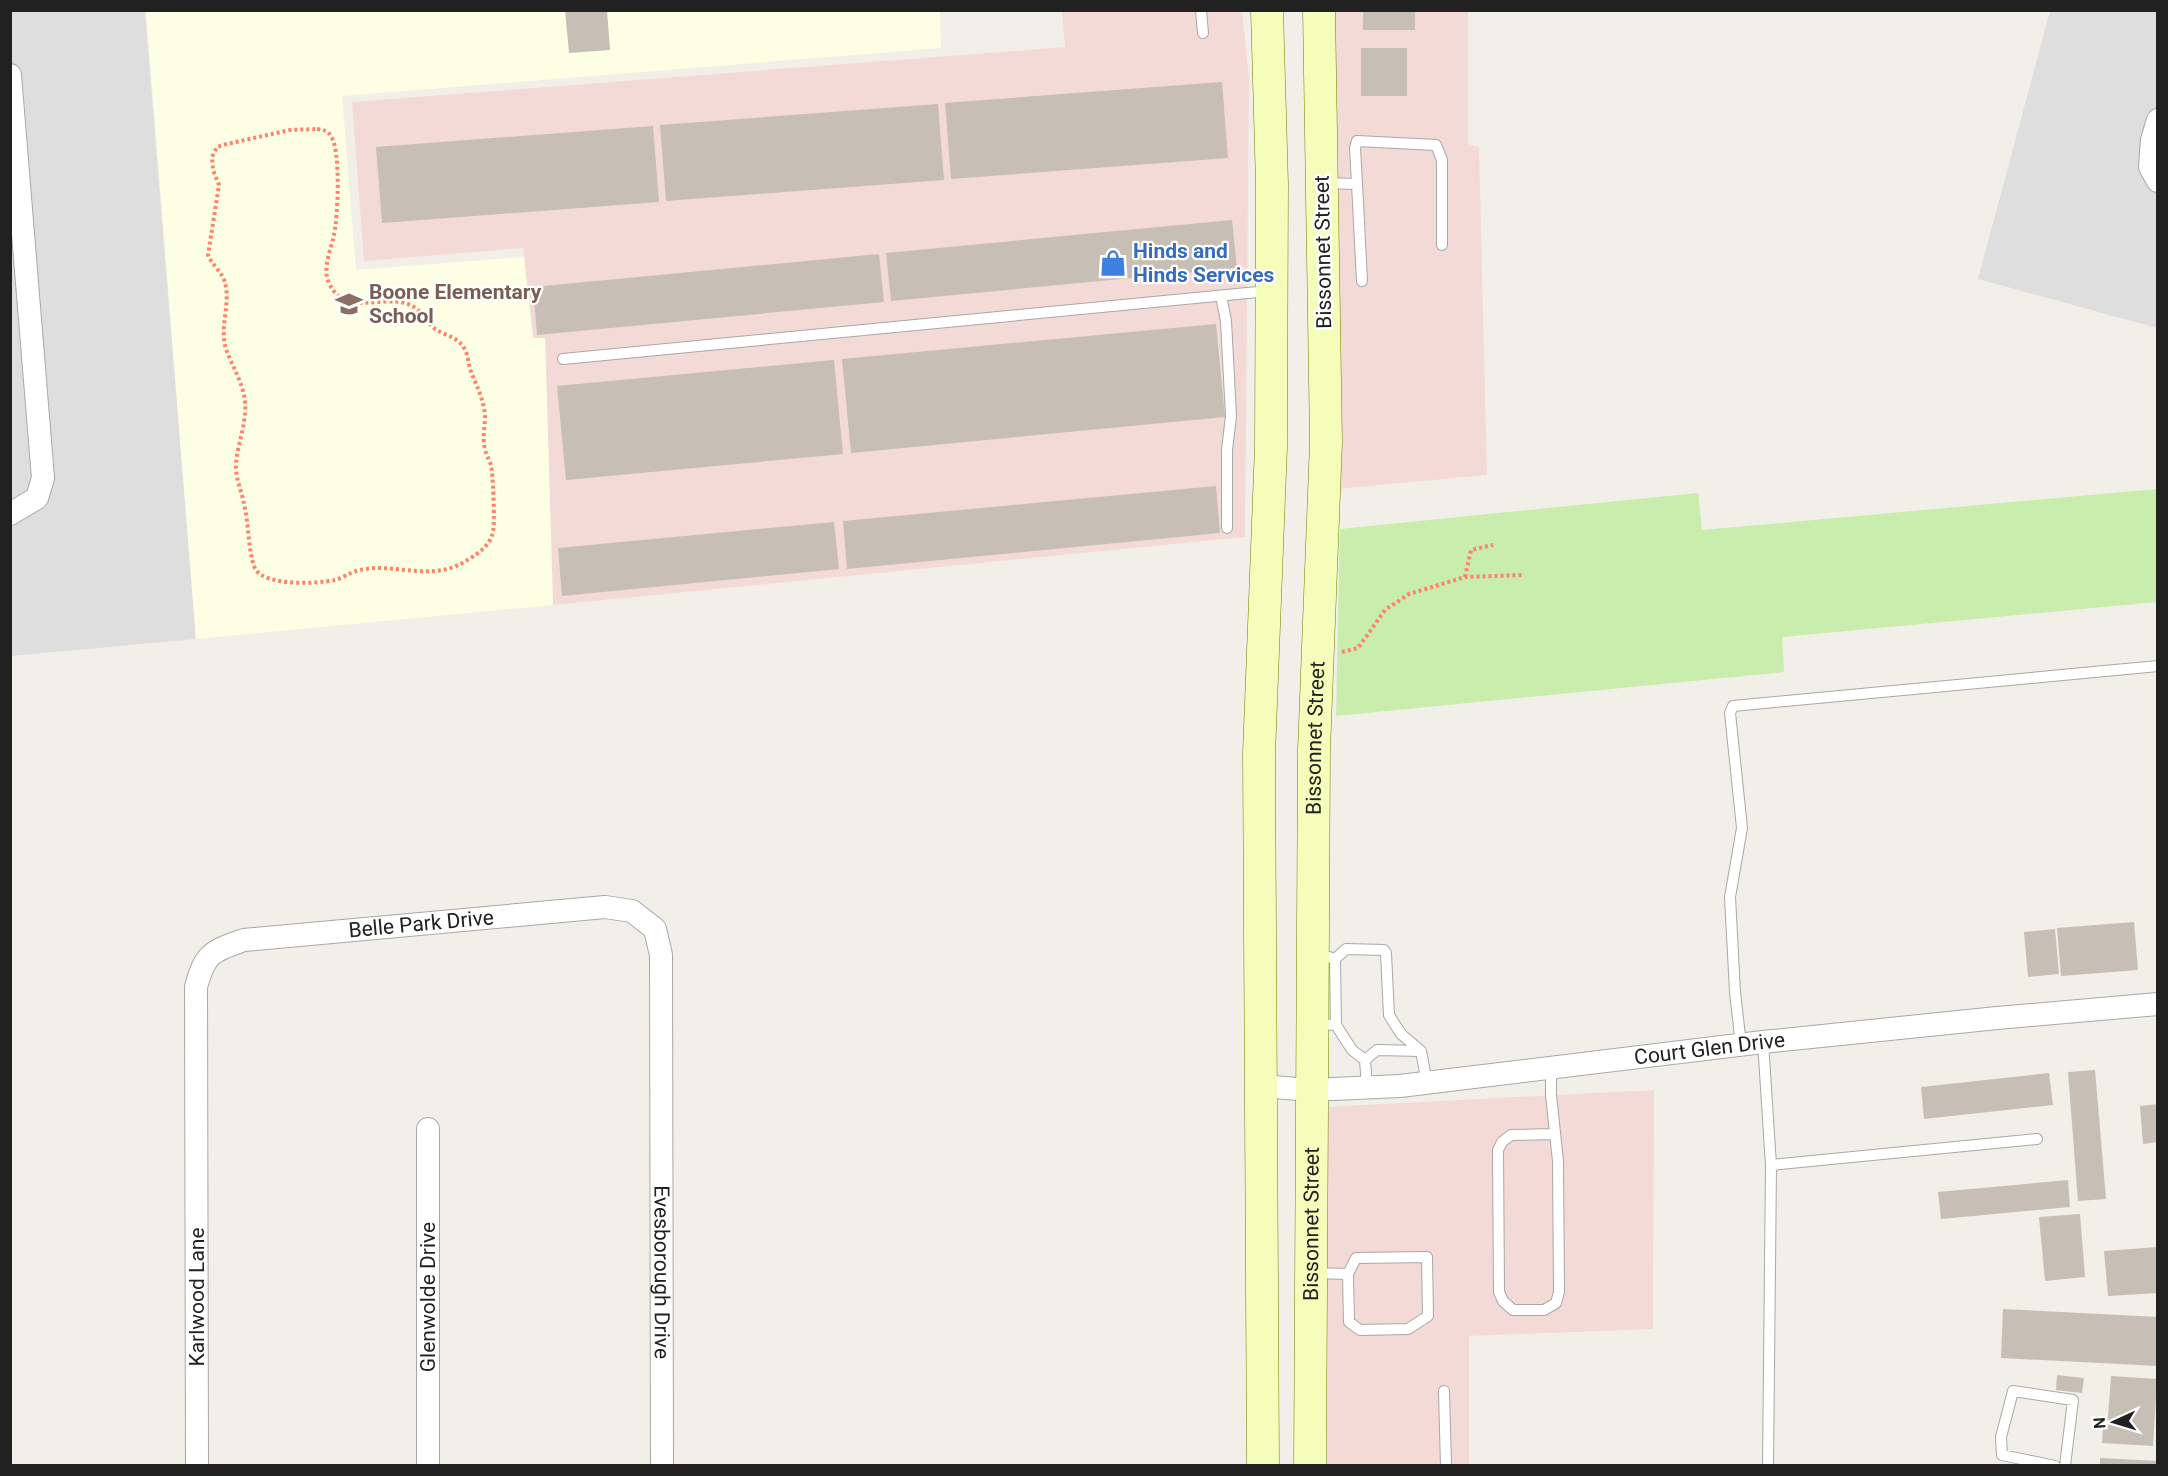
<svg xmlns="http://www.w3.org/2000/svg" width="2168" height="1476" viewBox="0 0 2168 1476" font-family="Roboto,sans-serif">
  <style>
    .residential { fill: #dfdede }
    .commercial { fill: #f3dad7 }
    .education { fill: #fdffe4 }
    .grass { fill: #c8edac }
    .building { fill: #c7beb6 }
    .lines { fill: none; stroke-linecap: round; stroke-linejoin: round }
    .service-casing { stroke: #a8a8a8; stroke-width: 12 }
    .minor-casing { stroke: #a8a8a8; stroke-width: 24 }
    .secondary-casing { stroke: #6b8100; stroke-width: 33 }
    .path { stroke: #ff836c; stroke-width: 4; stroke-dasharray: 3 3; stroke-linecap: butt }
    .service { stroke: #fff; stroke-width: 10 }
    .minor { stroke: #fff; stroke-width: 22 }
    .secondary { stroke: #f5fdbb; stroke-width: 32 }
    .labels { text-anchor: middle; stroke-width: 4.5; stroke-linejoin: round; paint-order: stroke }
    .shop-label { font-size: 21px; font-weight: bold; fill: #366cbe; stroke: #fff; text-anchor: start }
    .street-label { font-size: 21px; fill: #212121; stroke: #fff }
    .education-label { font-size: 21px; font-weight: bold; fill: #785e54; stroke: #fff; text-anchor: start }
  </style>
  <rect width="100%" height="100%" fill="#f2efe8"/>
  <path class="residential" d="M11,11H145L196,639L11,656Z
    M2050,11H2157V328L1978,279Z"/>
  <path class="commercial" d="M1062,11H1242L1249,77L1245,537L553,605L545,338L533,339L523,248L364,261L352,102L1065,47Z
    M1332,11H1468V144L1479,147L1487,475L1337,489Z
    M1654,1090L1653,1329L1469,1336V1465H1327L1325,1107Z"/>
  <path class="education" d="M940,10L941,48L342,96L356,270L524,257L533,338H545L553,605L196,639L146,11Z"/>
  <path class="grass" d="M2157,489V602L1782,637L1784,672L1336,716L1340,529L1698,493L1702,530Z"/>
  <path class="building" d="M565,10H607L610,50L569,53Z
    M1363,10H1415V30H1363Z
    M1361,48H1407V96H1361Z
    M1222,82L1228,158L951,179L945,103Z
    M938,104L944,180L666,201L660,125Z
    M653,126L659,202L382,223L376,147Z
    M1232,220L1237,268L891,301L886,253Z
    M879,254L884,302L537,335L533,287Z
    M1216,324L1225,417L851,453L842,359Z
    M834,360L843,454L566,480L557,386Z
    M1216,486L1220,533L847,569L843,521Z
    M834,522L839,569L562,596L558,548Z
    M2134,922L2138,970L2061,976L2057,928Z
    M2055,929L2059,974L2028,977L2024,932Z
    M2095,1070L2106,1199L2078,1201L2068,1072Z
    M2049,1073L2053,1105L1924,1119L1921,1087Z
    M2158,1104V1142L2143,1144L2140,1106Z
    M2068,1180L2070,1207L1941,1219L1938,1192Z
    M2080,1214L2085,1277L2045,1281L2039,1217Z
    M2158,1247V1293L2108,1296L2104,1251Z
    M2003,1309L2158,1317V1366L2001,1358Z
    M2057,1375L2084,1378L2082,1393L2056,1390Z
    M2111,1376L2157,1379L2153,1446L2102,1443L2104,1416L2108,1417Z
    M2100,1458L2158,1461V1466H2100Z"/>
  <g class="lines">
    <defs>
      <path id="service" d="M1201,10L1203,33
        M1325,183L1357,184L1355,148L1357,141L1436,145L1442,160V245
        M1357,184L1362,281
        M1221,296L1226,321L1231,416L1227,450V528
        M563,359L1268,291
        M1329,957L1335,959L1336,1025
        M1335,959L1346,949L1384,950L1386,953L1389,1015L1401,1034L1421,1051L1427,1083
        M1314,1024L1336,1025L1352,1050L1365,1060L1367,1087
        M1763,1042L1771,1165L1768,1466
        M1741,1045L1735,992L1730,897L1742,828L1730,713L1733,706L2158,666
        M1365,1060L1377,1050L1421,1051
        M1551,1068V1095L1558,1161L1559,1292L1556,1303L1544,1310H1513L1503,1301L1499,1292L1498,1150L1502,1142L1511,1135L1554,1134
        M1771,1165L2037,1139
        M1314,1273L1348,1274L1356,1258L1427,1257L1428,1316L1408,1329L1360,1330L1349,1322L1348,1274
        M1444,1391L1446,1466
        M2055,1466L2002,1455L2001,1437L2013,1391L2073,1400L2065,1466"/>
      <g id="minor">
        <path d="M10,75L43,478L37,498L10,514"/>
        <path d="M2158,120L2152,140L2150,167L2158,181"/>
        <path id="s1" d="M1260,1086L1311,1090L1400,1086L1763,1042L1997,1018L2158,1004"/>
        <path d="M428,1129V1466"/>
        <path id="s2" d="M197,1466L196,987C205,953 212,951 244,940L605,907L632,911L655,929L661,955L662,1466"/>
      </g>
      <g id="secondary">
        <path d="M1263,1466L1259,754L1271,446L1272,184L1267,10"/>
        <path id="s3" d="M1310,1466L1314,750L1326,442L1319,10"/>
      </g>
    </defs>
    <use href="#service" class="service-casing"/>
    <use href="#minor" class="minor-casing"/>
    <use href="#secondary" class="secondary-casing"/>
    <path class="path" d="M317,129C323,130 327,130 331,136C341,151 338,216 334,235C331,250 322,268 329,283C347,322 392,287 418,310C425,316 429,326 437,330C446,336 458,337 464,348C468,354 468,362 470,369C476,385 484,399 485,416C485,427 482,438 485,449C486,455 489,459 491,465C493,472 495,523 493,531C491,546 476,555 464,562C427,584 386,558 351,573C346,575 340,579 335,580C317,584 267,586 256,570C253,566 252,558 251,554C248,538 248,520 244,504C242,492 236,480 236,467C236,446 247,426 245,401C243,383 232,366 226,349C219,327 231,304 225,283C223,273 212,265 208,255L219,185L213,170L212,157L217,147L227,144L290,130Z
      M1465,577L1471,550L1493,545
      M1342,652L1358,648L1385,610L1409,594L1465,577L1523,575"/>
    <use href="#service" class="service"/>
    <use href="#minor" class="minor"/>
    <use href="#secondary" class="secondary"/>
  </g>
  <defs>
    <symbol id="shop-bare" viewBox="-9 -9 18 18"><path d="M-5-2.5h2.3a2.7 3.5 0 0 1 5.4 0H5L5.5 6h-11ZM-1.5-2.5h3a1.5 2.3 0 0 0-3 0Z" fill="#3f7fe0" stroke="#fff" stroke-width="2.5" paint-order="stroke"/></symbol>
    <symbol id="school-bare" viewBox="-9 -9 18 18"><path d="M0-5L7-2L0 1L-7-2ZM-4 1L0 2.5L4 1V4Q0 6-4 4Z" fill="#8d6e63" stroke="#fff" stroke-width="2.5" paint-order="stroke"/></symbol>
  </defs>
  <g fill-rule="evenodd">
    <use href="#shop-bare" x="1094" y="244" width="38" height="38"/>
    <use href="#school-bare" x="330" y="285" width="38" height="38"/>
  </g>
  <g class="labels">
    <g class="shop-label">
      <text x="1133" y="258">Hinds and<tspan x="1133" dy="24">Hinds Services</tspan></text>
    </g>
    <g class="street-label">
      <text transform="translate(1323 252) rotate(-91)" y="7">Bissonnet Street</text>
      <text dy="7" stroke="none"><textPath href="#s3" startOffset="728">Bissonnet Street</textPath></text>
      <text dy="7" stroke="none"><textPath href="#s2" startOffset="729">Belle Park Drive</textPath></text>
      <text dy="7" stroke="none"><textPath href="#s1" startOffset="452">Court Glen Drive</textPath></text>
      <text dy="7" stroke="none"><textPath href="#s3" startOffset="242">Bissonnet Street</textPath></text>
      <text dy="7" stroke="none"><textPath href="#s2" startOffset="1314">Evesborough Drive</textPath></text>
      <text transform="translate(197 1297) rotate(-90)" y="7">Karlwood Lane</text>
      <text transform="translate(428 1297) rotate(-90)" y="7">Glenwolde Drive</text>
    </g>
    <g class="education-label">
      <text x="369" y="299">Boone Elementary<tspan x="369" dy="24">School</tspan></text>
    </g>
  </g>
  <rect width="2168" height="1476" fill="none" stroke="#212121" stroke-width="24"/>
  <g transform="translate(2114 1422) rotate(266)" stroke="#ffffff" stroke-width="4.5" paint-order="stroke">
  <path d="M0-4.5L10 22L0 15L-10 22Z" fill="#212121"/>
  <text y="-9" font-size="16" font-weight="bold" text-anchor="middle" fill="#212121">N</text>
  </g>
</svg>
